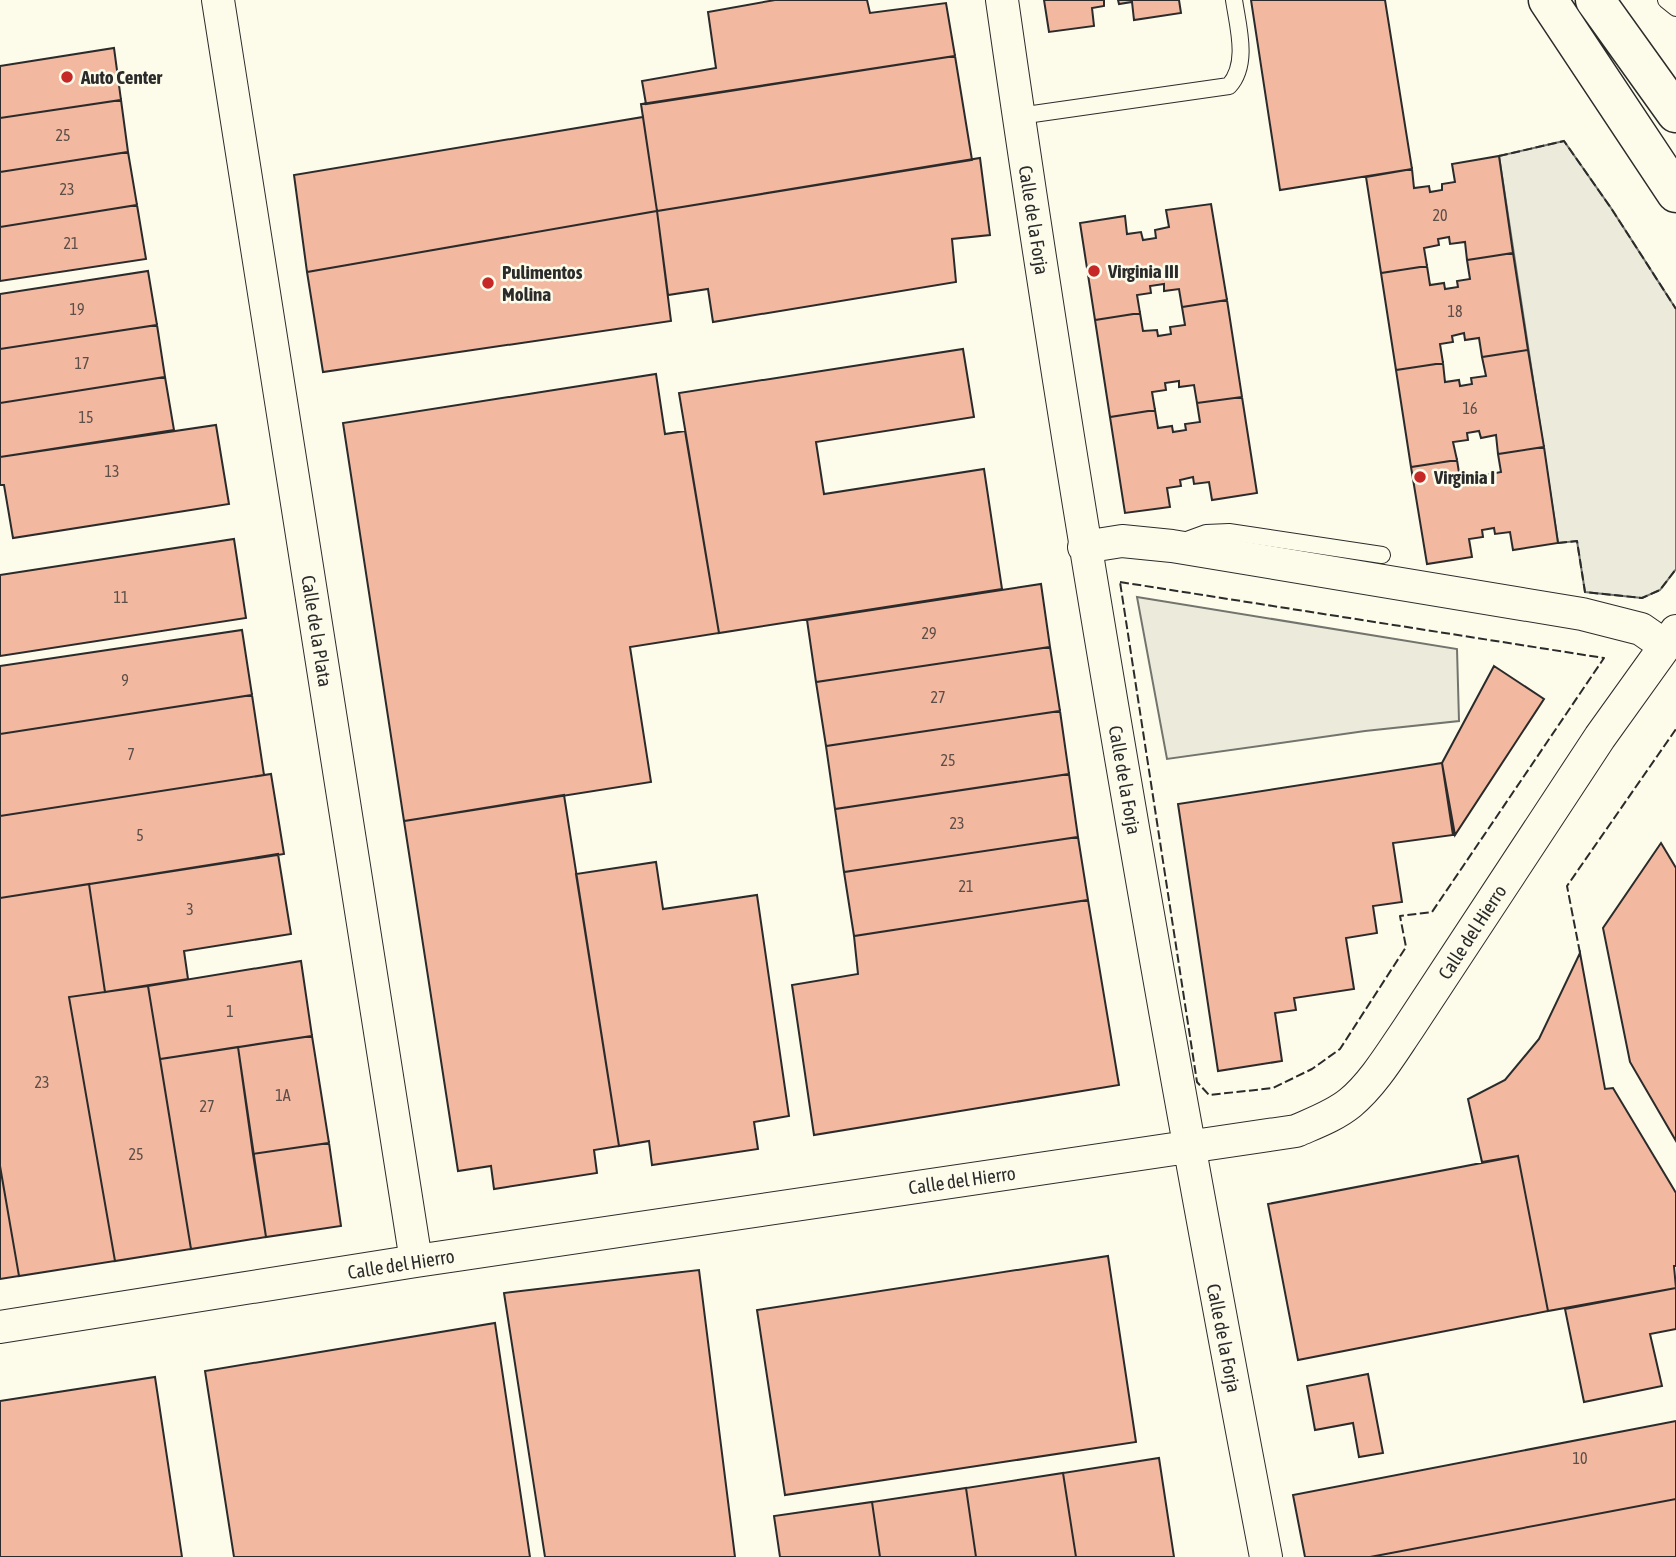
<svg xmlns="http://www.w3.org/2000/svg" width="1676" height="1557" viewBox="0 0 1676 1557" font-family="'Asap Condensed',sans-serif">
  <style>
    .green { fill: #ecebdb; stroke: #74746e; stroke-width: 2 }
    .building { fill: #f2b8a0; stroke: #2b2b2b; stroke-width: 2 }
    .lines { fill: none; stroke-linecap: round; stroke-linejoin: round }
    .service-casing { stroke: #2b2b2b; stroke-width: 18 }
    .minor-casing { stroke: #2b2b2b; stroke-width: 34 }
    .tertiary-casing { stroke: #2b2b2b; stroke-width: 41 }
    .service { stroke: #fdfbea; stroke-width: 16 }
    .minor { stroke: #fdfbea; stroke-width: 32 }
    .tertiary { stroke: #fdfbea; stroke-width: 38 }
    .fence { stroke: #2b2b2b; stroke-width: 2; stroke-dasharray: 9 3.5; stroke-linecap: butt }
    .poi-dot { fill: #c62828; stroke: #fdfbea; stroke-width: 2.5 }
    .labels { text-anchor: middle; stroke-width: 5; stroke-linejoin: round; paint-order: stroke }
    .number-label { font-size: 16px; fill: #5d4e48 }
    .poi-label { font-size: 19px; font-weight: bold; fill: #2b2b2b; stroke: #fdfbea; text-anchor: start }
    .street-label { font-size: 19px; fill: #2b2b2b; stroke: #fdfbea }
  </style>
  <rect width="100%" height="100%" fill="#fdfbea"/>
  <path class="green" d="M1564,141L1611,208L1676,309V569L1660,590L1642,598L1585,592L1577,541L1558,543L1499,156Z
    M1137,597L1457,649L1459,721L1365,731L1167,759Z"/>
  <path class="building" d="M775,0H867L870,13L946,3L955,56L646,104L642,81L716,68L708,12Z
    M1044,0H1104V6L1092,8L1094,26L1049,32Z
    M1118,0H1179L1181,13L1134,20L1132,2L1119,4Z
    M1251,0H1385L1412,169L1280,190Z
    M114,48L121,100L0,118V66Z
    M955,56L972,160L657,211L641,104Z
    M121,100L128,152L0,172V118Z
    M643,117L657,211L307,272L294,175Z
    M128,152L137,205L0,227V172Z
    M1499,156L1513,253L1467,260L1465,242L1450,244L1449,237L1438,239L1439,245L1424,248L1427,266L1381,273L1366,177L1412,169L1414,188L1429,186L1430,192L1442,190V184L1455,182L1452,164Z
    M980,158L990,235L952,239L956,282L713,322L708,289L668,295L657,211Z
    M1211,204L1227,300L1182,307L1179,289L1164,291V284L1150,286L1151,293L1137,295L1140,313L1095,320L1080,223L1125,216L1127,234L1141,232L1143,240L1156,238L1155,230L1169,227L1166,210Z
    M137,205L146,259L0,281V227Z
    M657,211L671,321L323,372L307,272Z
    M1513,253L1528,350L1482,357L1479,338L1465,340L1464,333L1452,336L1453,342L1440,344L1443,363L1396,370L1381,273L1427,266L1430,285L1444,283L1445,289L1458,287L1457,281L1470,279L1467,260Z
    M148,271L157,325L0,349V294Z
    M1227,300L1242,397L1197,403L1194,385L1179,387V381L1165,383L1166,390L1152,392L1155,410L1110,417L1095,320L1140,313L1143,331L1157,330L1158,336L1171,334L1170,327L1185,325L1182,307Z
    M157,325L165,377L0,403V349Z
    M963,349L974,417L816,442L824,494L984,469L1002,589L719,633L679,393Z
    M1528,350L1544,447L1498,454L1496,435L1481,438L1479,431L1467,433L1468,440L1453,442L1457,460L1411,467L1396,370L1443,363L1445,382L1459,380L1460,386L1472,384L1471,378L1486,376L1482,357Z
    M656,374L665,434L685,431L719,633L630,647L651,782L404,821L343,423Z
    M165,377L174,430L0,457V403Z
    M1242,397L1257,493L1212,500L1209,482L1194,484L1193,477L1180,480L1181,486L1167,488L1170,507L1125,513L1110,417L1155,410L1158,428L1172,426L1173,432L1186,430L1185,424L1200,422L1197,403Z
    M216,425L229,504L13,538L4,485H0V457Z
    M1544,447L1558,543L1513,550L1510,532L1495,534L1494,528L1482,530L1483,537L1469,539L1472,557L1427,564L1411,467L1457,460L1460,479L1473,477L1474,483L1487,481L1486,475L1501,472L1498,454Z
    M234,539L246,618L0,656V575Z
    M1041,584L1050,647L816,682L807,620Z
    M242,630L252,695L0,734V666Z
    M1050,647L1060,711L826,746L816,682Z
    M1494,666L1544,699L1455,835L1442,763Z
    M252,695L264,775L0,816V734Z
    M1060,711L1069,774L835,809L826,746Z
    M1442,763L1453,835L1393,843L1402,902L1373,906L1377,933L1346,938L1354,989L1294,998L1296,1010L1275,1013L1282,1061L1218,1071L1178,804Z
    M271,774L284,854L0,898V816Z
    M1069,774L1078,837L844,872L835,809Z
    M564,795L619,1146L594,1150L597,1173L494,1189L491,1166L458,1171L404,821Z
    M1078,837L1088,900L854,936L844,872Z
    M1661,843L1676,868V1141L1630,1062L1603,928Z
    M278,854L291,934L184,951L188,979L105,992L89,884Z
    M656,862L663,909L757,895L789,1116L754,1122L758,1149L652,1165L649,1141L619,1146L576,874Z
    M89,884L105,992L69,997L115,1261L19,1276L0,1166V898Z
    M1088,900L1119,1085L814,1135L792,985L858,974L854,936Z
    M1580,953L1605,1089L1613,1088L1676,1193V1266H1674L1676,1288L1548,1311L1518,1156L1482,1162L1468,1099L1505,1080L1539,1039Z
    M301,961L312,1036L160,1059L148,986Z
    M148,986L191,1249L115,1261L69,997Z
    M312,1036L329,1143L253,1154L238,1047Z
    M238,1047L266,1237L191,1249L160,1059Z
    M329,1143L341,1226L266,1237L253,1154Z
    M1518,1156L1548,1311L1298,1360L1268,1204Z
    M0,1166L19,1276L0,1279Z
    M1108,1256L1136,1442L785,1495L757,1310Z
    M699,1270L735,1557H545L504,1293Z
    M1676,1288V1329L1650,1334L1662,1386L1584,1402L1565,1309Z
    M495,1323L530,1557H234L205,1371Z
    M1368,1374L1383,1453L1359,1457L1353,1423L1315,1430L1307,1386Z
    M155,1377L182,1557H0V1401Z
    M1676,1421V1499L1370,1557H1305L1293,1495Z
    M1159,1458L1174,1557H1076L1063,1473Z
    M1063,1473L1076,1557H976L966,1488Z
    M966,1488L976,1557H880L872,1502Z
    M1676,1499V1557H1370Z
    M872,1502L880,1557H780L774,1516Z"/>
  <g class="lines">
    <defs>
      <path id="service" d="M1666,0L1676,8
        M1019,116L1229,86C1249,64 1238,27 1234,0
        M1184,541L1206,533L1229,532L1382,555"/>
      <path id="minor" d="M218,0L416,1261
        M1002,0C1076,521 1167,1040 1266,1557
        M1084,547L1122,541L1172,546L1582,614L1641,629L1664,645
        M0,1327L416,1261L1296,1131C1314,1123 1334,1116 1350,1103C1373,1084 1391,1054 1408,1029L1600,737L1676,631"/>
      <path id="tertiary" d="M1548,0L1676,193
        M1595,0L1676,113"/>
    </defs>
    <use href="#service" class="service-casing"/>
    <use href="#minor" class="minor-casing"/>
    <use href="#tertiary" class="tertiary-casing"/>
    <use href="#service" class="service"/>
    <use href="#minor" class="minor"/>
    <use href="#tertiary" class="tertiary"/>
    <path class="fence" d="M1499,156L1564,141L1611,208L1676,309
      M1558,543L1577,541L1585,592L1642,598L1660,590L1676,569
      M1120,582L1604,658L1432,912L1400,916L1406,947L1340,1049L1312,1069L1273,1088L1209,1095L1197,1082Z
      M1580,953L1567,886L1676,729"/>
  </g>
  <g class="poi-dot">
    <circle cx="67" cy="77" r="7"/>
    <circle cx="1094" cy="271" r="7"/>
    <circle cx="488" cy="283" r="7"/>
    <circle cx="1420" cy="477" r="7"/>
  </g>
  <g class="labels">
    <g class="number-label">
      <text x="63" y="141">25</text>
      <text x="67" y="195">23</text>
      <text x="1440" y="221">20</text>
      <text x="71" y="249">21</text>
      <text x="77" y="315">19</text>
      <text x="1455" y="317">18</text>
      <text x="82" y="369">17</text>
      <text x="1470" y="414">16</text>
      <text x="86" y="423">15</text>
      <text x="112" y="477">13</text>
      <text x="121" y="603">11</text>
      <text x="929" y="639">29</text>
      <text x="125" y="686">9</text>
      <text x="938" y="703">27</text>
      <text x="131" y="760">7</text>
      <text x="948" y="766">25</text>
      <text x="957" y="829">23</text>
      <text x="140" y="841">5</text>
      <text x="966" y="892">21</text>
      <text x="190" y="915">3</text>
      <text x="230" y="1017">1</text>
      <text x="42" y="1088">23</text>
      <text x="283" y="1101">1A</text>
      <text x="207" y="1112">27</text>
      <text x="136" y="1160">25</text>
      <text x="1580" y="1464">10</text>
    </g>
    <g class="poi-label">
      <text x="81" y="84">Auto Center</text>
      <text x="1108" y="278">Virginia III</text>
      <text x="502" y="279">Pulimentos<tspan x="502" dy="22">Molina</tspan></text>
      <text x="1434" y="484">Virginia I</text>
    </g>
    <g class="street-label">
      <text transform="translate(1034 220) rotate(81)" y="7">Calle de la Forja</text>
      <text transform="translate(317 631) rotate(81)" y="7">Calle de la Plata</text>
      <text transform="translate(1125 780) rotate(80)" y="7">Calle de la Forja</text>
      <text transform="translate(1472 932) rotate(-57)" y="7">Calle del Hierro</text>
      <text transform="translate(962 1180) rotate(-8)" y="7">Calle del Hierro</text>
      <text transform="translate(401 1264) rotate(-9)" y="7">Calle del Hierro</text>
      <text transform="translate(1224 1338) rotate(79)" y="7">Calle de la Forja</text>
    </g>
  </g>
</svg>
